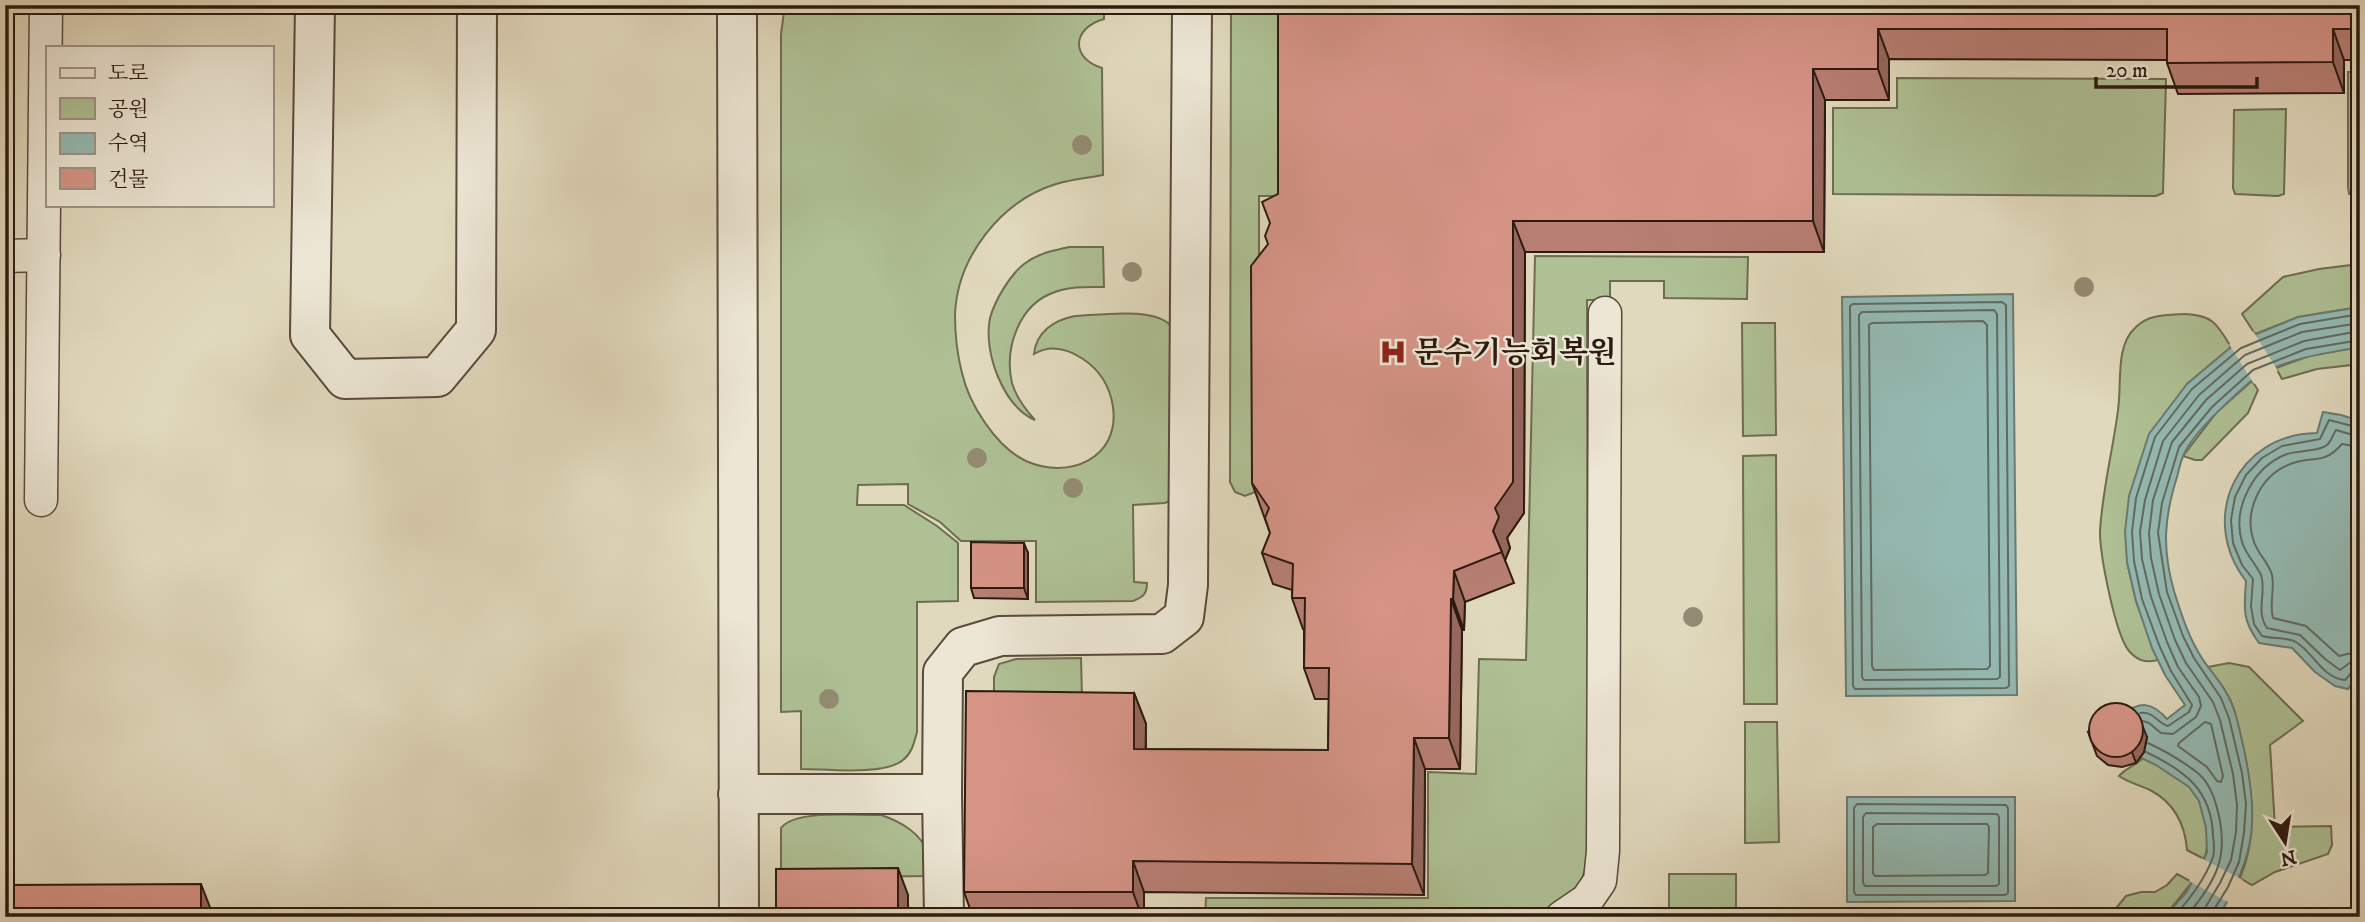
<svg xmlns="http://www.w3.org/2000/svg" width="2365" height="922" viewBox="0 0 2365 922" font-family="'IM FELL DW Pica','Noto Serif KR',serif">
  <style>
    .green { fill: #aec094; stroke: #6e6d52; stroke-width: 2 }
    .water { fill: #94bab3; stroke: #6b7a72; stroke-width: 2 }
    .pier { fill: #e1d9bd }
    .lines { fill: none; stroke-linecap: round; stroke-linejoin: round }
    .shore { stroke: #606a62; stroke-width: 2 }
    .lane-casing { stroke: #5a4a3b; stroke-width: 35 }
    .street-casing { stroke: #5a4a3b; stroke-width: 42 }
    .lane { stroke: #ece6d4; stroke-width: 32 }
    .street { stroke: #ece6d4; stroke-width: 38 }
    .tree { fill: #938b74 }
    .wall { fill: #b87f74; stroke: #2d1a10; stroke-width: 2 }
    .shaded-wall { fill: #96685e; stroke: #2d1a10; stroke-width: 2 }
    .building { fill: #d69487; stroke: #2d1a10; stroke-width: 2 }
    .labels { text-anchor: middle; stroke-width: 5; stroke-linejoin: round; paint-order: stroke }
    .poi-label { font-size: 30px; font-weight: bold; fill: #2d1a10; stroke: #ece6d4; text-anchor: start }
  </style>
  <rect width="100%" height="100%" fill="#e1d9bd"/>
  <filter id="stains"><feTurbulence type="fractalNoise" baseFrequency=".00286" numOctaves="4"/><feColorMatrix values="0 0 0 0 .2 0 0 0 0 .09 0 0 0 0 .02 0 0 0 .5 -.17"/></filter>
  <radialGradient id="worn" r=".72"><stop offset=".6" stop-color="#630" stop-opacity="0"/><stop offset="1" stop-color="#630" stop-opacity=".3"/></radialGradient>
  <path class="green" d="M785,5H1104V19C1072,28 1070,58 1102,68L1103,175C1088,178 1071,179 1056,184C1001,201 957,257 955,315C955,335 957,354 962,373C969,404 996,447 1026,461C1068,480 1120,459 1113,407C1110,386 1101,371 1083,359C1068,349 1051,344 1034,354C1036,332 1054,320 1075,316C1100,315 1157,306 1173,328L1172,500L1165,503L1133,505L1134,582L1147,583C1147,594 1143,597 1133,601L1036,602V541H961L940,522L908,504V484L858,485L857,505H904L937,526L958,543V601L917,602V732C914,743 912,753 903,760C884,776 825,769 801,769V711L781,712V34Z
    M1231,5H1282V196H1259V482L1255,492L1245,496L1235,492L1230,482Z
    M2348,72H2360V196L2349,194L2348,187Z
    M1897,78L2166,79L2163,193L2156,196L1833,194V108H1897Z
    M2286,109L2284,194L2278,196L2235,194L2233,188L2234,110Z
    M1069,247H1103L1104,287C1088,287 1070,286 1055,292C1019,304 1004,348 1012,383C1016,397 1025,409 1035,420C1003,406 983,352 990,318C995,300 1010,275 1024,264C1038,253 1053,251 1069,247Z
    M1535,256L1748,257L1747,299L1664,298V281H1610V300H1587L1588,847C1584,901 1566,902 1519,917H1205L1206,898H1428V772L1476,774L1479,659L1526,660Z
    M2360,264V307L2298,317L2255,334L2242,314L2283,277L2319,269Z
    M2185,314C2213,315 2217,324 2231,347L2187,384L2127,562L2136,601L2158,660C2145,663 2138,661 2129,651C2115,634 2100,555 2100,532C2102,491 2113,450 2118,410C2122,384 2115,346 2135,328C2148,314 2167,315 2185,314Z
    M1742,323H1775L1776,435L1743,436Z
    M2360,347V364L2317,369L2282,379L2276,368L2309,356Z
    M2252,381L2258,390L2248,413L2202,460H2195L2183,456L2217,412Z
    M1776,455L1777,704H1744L1743,456Z
    M1081,658L1082,697H994V677L999,664L1016,659Z
    M2229,663L2249,667L2303,721L2270,745L2275,827L2331,826L2332,845L2328,854L2275,872L2252,885L2240,878C2259,834 2252,786 2241,740C2238,725 2235,707 2227,694C2221,684 2214,676 2208,667Z
    M1745,722H1777L1779,842L1745,843Z
    M2143,758C2158,765 2178,775 2190,787C2205,802 2212,840 2204,859L2187,850C2185,824 2175,803 2150,790C2140,785 2129,783 2119,776C2126,768 2135,766 2143,758Z
    M881,815C899,821 922,833 927,853C929,860 928,869 928,876L781,878V828C795,809 857,816 881,815Z
    M1669,874H1736V917H1669Z
    M2177,874L2192,882L2164,917H2109L2126,896L2141,892H2155L2167,885Z"/>
  <path class="water" d="M2013,294L2017,695L1846,696L1842,297Z
    M2360,307V347C2326,353 2288,358 2258,376C2248,382 2239,392 2230,400C2216,413 2194,434 2185,452C2181,459 2179,469 2177,477C2164,518 2162,549 2174,591C2181,613 2188,636 2200,655C2208,669 2220,680 2227,694C2236,710 2239,728 2243,745C2259,816 2257,855 2218,917H2164L2186,893L2204,859L2207,852L2206,828L2199,801L2189,787L2156,765L2129,752L2122,716C2139,700 2152,702 2167,719L2185,705L2165,675L2152,648L2136,601L2127,562L2125,532L2129,496L2149,434L2187,384L2237,342L2298,317Z
    M2323,412L2341,415L2360,421V677L2357,676L2348,689L2335,686L2315,672L2292,648L2259,643C2242,620 2244,609 2246,581C2198,519 2236,434 2317,433Z
    M1847,797H2015V901L1847,902Z"/>
  <path class="pier" d="M2253,331L2278,371L2259,379L2254,384L2229,344Z
    M2201,858L2243,880L2230,903L2189,881Z"/>
  <g class="lines">
    <path class="shore" d="M2002,302L2006,305L2009,686L2006,688L1855,689L1853,686L1850,306L1853,304Z
      M1994,310L1997,314L2000,677L1997,679L1864,680L1862,677L1859,315L1862,312Z
      M1983,321L1987,325L1990,666L1987,669L1874,670L1872,666L1869,325L1872,323Z
      M2360,428L2329,420L2320,439L2282,446L2262,458L2246,475L2235,497L2231,520L2233,543L2242,565L2253,579L2251,606L2254,624L2262,636C2272,639 2287,637 2296,642C2314,653 2322,678 2345,680L2353,671L2360,670
      M2360,437L2336,430C2333,434 2332,440 2328,444C2320,452 2298,450 2287,454C2253,467 2232,508 2242,542C2246,555 2256,564 2261,575C2267,593 2255,611 2267,628L2300,635L2325,659L2340,670L2351,662L2360,661
      M2360,447L2342,444C2322,467 2312,454 2288,465C2260,477 2243,512 2254,542C2258,554 2269,563 2272,575C2275,589 2269,604 2273,618L2306,626L2339,656L2360,651
      M2140,713C2154,711 2157,723 2168,726L2189,712L2192,705L2171,671L2159,645L2142,599L2134,561L2132,532L2136,498L2155,437L2192,389L2241,348L2300,324L2360,314
      M2143,721L2149,723L2161,733L2173,734L2196,717L2201,706L2199,697L2178,667L2167,642L2151,597L2142,559L2140,532L2145,500L2163,441L2199,395L2245,355L2302,332L2360,323
      M2205,722L2211,724L2223,776L2221,782L2217,781L2207,767L2178,746L2179,743Z
      M2148,743C2165,751 2184,762 2199,774C2209,783 2214,796 2217,808C2230,856 2217,880 2186,917
      M2146,752C2184,770 2212,790 2213,836C2214,843 2215,850 2213,857C2205,880 2189,899 2174,917
      M1857,804L2006,805L2008,808V893L2005,895H1856L1854,892V808Z
      M1866,813L1997,814L1999,817V884L1996,886H1865L1863,883V817Z
      M1877,824H1987L1989,827L1988,873L1985,875L1875,876L1873,873V827Z
      M2203,917L2205,908L2220,883L2231,860L2236,832L2237,805L2233,774L2220,720L2213,702L2186,663L2175,640L2159,594L2151,558L2149,533L2153,500L2172,442L2206,400L2247,364L2304,341L2360,331
      M2212,917L2213,911L2228,887L2239,862L2244,833L2246,804L2242,773L2229,718L2221,698L2194,658L2183,636L2167,592L2158,533L2162,503L2179,447L2212,407L2253,370L2306,349L2360,340"/>
    <defs>
      <path id="lane" d="M5,256L44,255
        M41,500L46,5
        M1562,917L1587,900L1600,881L1603,851L1605,313"/>
      <path id="street" d="M315,5L310,335L345,379L437,377L476,330L477,5
        M737,5L739,917
        M738,794H942L944,917
        M942,794L943,672L963,647L1000,636L1162,634L1184,617L1188,585L1192,5"/>
    </defs>
    <use href="#lane" class="lane-casing"/>
    <use href="#street" class="street-casing"/>
    <use href="#lane" class="lane"/>
    <use href="#street" class="street"/>
  </g>
  <g class="tree">
    <circle cx="1082" cy="145" r="10"/>
    <circle cx="1132" cy="272" r="10"/>
    <circle cx="2084" cy="287" r="10"/>
    <circle cx="977" cy="458" r="10"/>
    <circle cx="1073" cy="488" r="10"/>
    <circle cx="1693" cy="617" r="10"/>
    <circle cx="829" cy="699" r="10"/>
  </g>
  <path class="wall" d="M1278,5H2360V60H2344V93L2178,94L2167,63V60L1889,59V100H1825L1824,252H1525L1524,513L1507,538L1510,548L1505,560L1514,583L1465,602L1464,630H1462L1460,769H1425L1424,895L1144,892V917H973L964,892L1134,693L1146,724V749L1328,750L1329,699H1315L1304,668V629H1303L1292,598V590L1273,584L1262,553L1270,533L1252,483L1268,244L1270,223L1278,194Z
    M1028,553V599L974,598L971,588Z
    M2088,732L2147,737L2144,752L2136,763L2122,767L2108,765L2097,756Z"/>
  <path class="shaded-wall" d="M1878,29L1889,59V100L1878,69Z
    M2333,29L2344,60V93L2333,62Z
    M1813,69L1825,100L1824,252L1813,221Z
    M1513,221L1525,252L1524,513L1507,538L1510,548L1505,560L1493,531Z
    M1024,543L1028,553V599L1024,588Z
    M1454,571L1465,602L1464,630L1453,599Z
    M1451,599L1462,630L1460,769L1449,738Z
    M1134,693L1146,724L1145,780L1134,749Z
    M2143,727L2147,737L2144,752L2136,763L2132,752Z
    M1414,738L1425,769L1424,895L1412,864Z
    M1133,861L1144,892V917H1142L1133,892Z
    M898,868L908,895V917H898Z
    M201,884L211,910V917H201Z"/>
  <path class="building" d="M1278,5H2360V29H2333V62L2167,63V29H1878V69H1813V221H1513V482L1495,508L1499,517L1493,531L1502,552L1454,571L1453,599H1451L1449,738H1414L1412,864L1133,861V892H964L966,691L1134,693V749L1328,750L1329,668H1304L1305,598H1292L1293,564L1262,553L1270,533L1265,518L1269,508L1252,483L1251,266L1268,244L1265,236L1270,223L1262,202L1278,194Z
    M971,542L1024,543V588H971Z
    M2089 730a27 27 0 1 1 54 0a27 27 0 1 1-54 0Z
    M898,868V917H776V869Z
    M201,884V917H5V885Z
    M452,915L503,916V917H452Z"/>
  <defs>
    <symbol id="hospital-bare" viewBox="-9 -9 18 18"><path d="M-5-5h3v3.5h4V-5h3V5h-3V1.5h-4V5h-3Z" fill="#8f2418" stroke="#ece6d4" stroke-width="2.5" paint-order="stroke"/></symbol>
  </defs>
  <g fill-rule="evenodd">
    <use href="#hospital-bare" x="1374" y="333" width="38" height="38"/>
  </g>
  <g class="labels">
    <g class="poi-label">
      <text x="1414" y="362">문수기능회복원</text>
    </g>
  </g>
  <rect width="2365" height="922" fill="none" stroke="#e1d9bd" stroke-width="28"/>
  <rect x="7" y="7" width="2351" height="908" fill="none" stroke="#2d1a10" stroke-width="3.5"/>
  <rect x="14" y="14" width="2337" height="894" fill="none" stroke="#2d1a10" stroke-width="2"/>
  <rect x="46" y="46" width="228" height="161" fill="#ece6d4" stroke="#a09486" stroke-width="2"/>
  <rect x="60" y="68" width="35" height="10" fill="#ece6d4" stroke="#a09486" stroke-width="2"/>
  <text x="108" y="80" font-size="21" fill="#2d1a10">도로</text>
  <rect x="60" y="98" width="35" height="21" fill="#aec094" stroke="#a09486" stroke-width="2"/>
  <text x="108" y="116" font-size="21" fill="#2d1a10">공원</text>
  <rect x="60" y="133" width="35" height="21" fill="#94bab3" stroke="#a09486" stroke-width="2"/>
  <text x="108" y="150" font-size="21" fill="#2d1a10">수역</text>
  <rect x="60" y="168" width="35" height="21" fill="#d69487" stroke="#a09486" stroke-width="2"/>
  <text x="108" y="186" font-size="21" fill="#2d1a10">건물</text>
  <g transform="translate(2285 842) rotate(168)" stroke="#ece6d4" stroke-width="5" paint-order="stroke">
  <path d="M0-5L12 26L0 18L-12 26Z" fill="#2d1a10"/>
  <text y="-10" font-size="19" font-weight="bold" text-anchor="middle" fill="#2d1a10">N</text>
  </g>
  <path d="M2096 77v10h161v-10" fill="none" stroke="#2d1a10" stroke-width="3.5"/>
  <text x="2106" y="77" font-size="21" fill="#2d1a10" stroke="#ece6d4" stroke-width="5" paint-order="stroke">20 m</text>
  <rect width="100%" height="100%" filter="url(#stains)"/>
  <rect width="100%" height="100%" fill="url(#worn)"/>
</svg>
